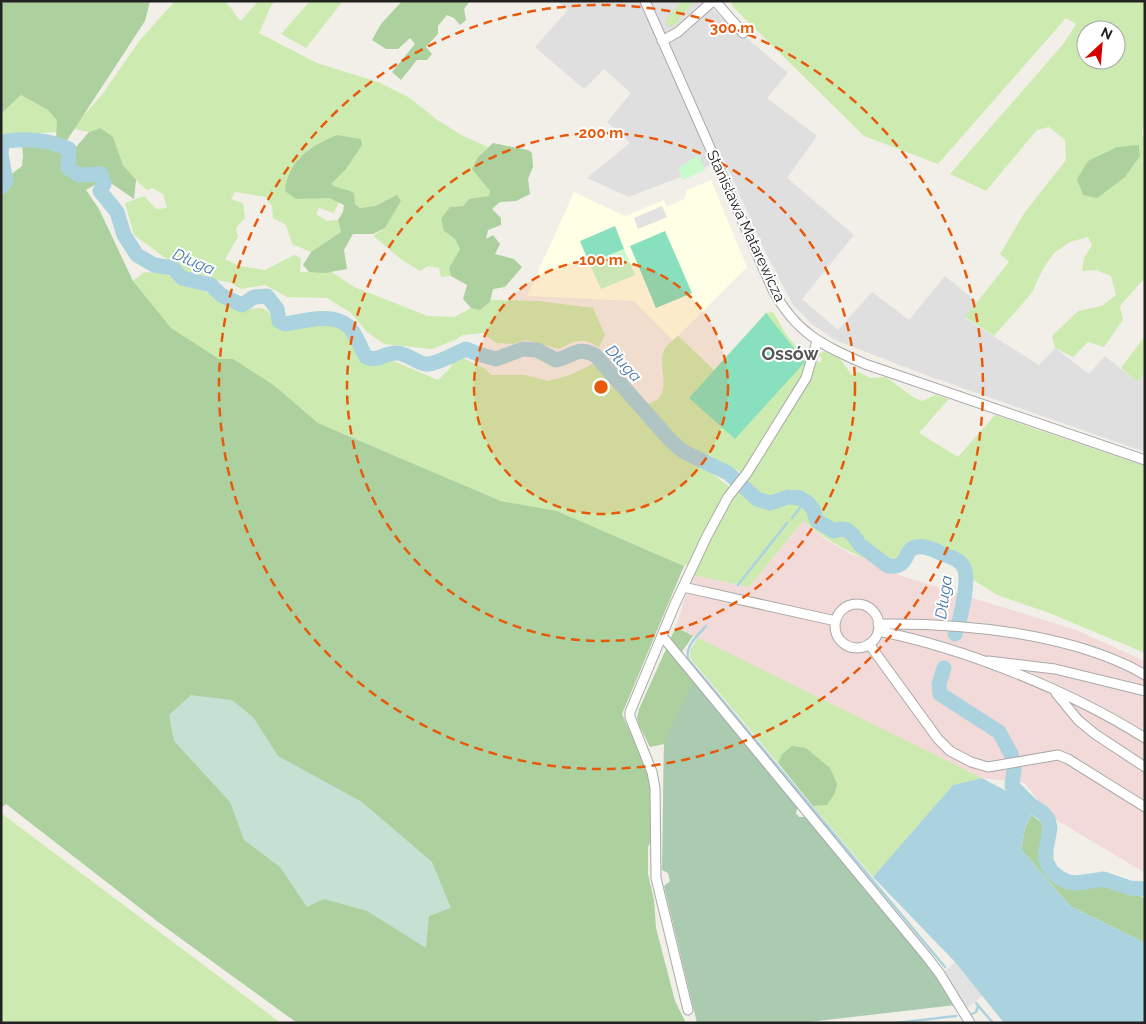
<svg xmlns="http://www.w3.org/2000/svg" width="1146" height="1024" viewBox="0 0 1146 1024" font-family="Raleway,sans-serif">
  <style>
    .residential { fill: #e0dfdf }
    .commercial { fill: #f2dad9 }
    .education { fill: #ffffe5 }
    .grass { fill: #cdebb0; fill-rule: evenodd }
    .forest { fill: #add19e }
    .wetland { fill: #c6e0d4 }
    .cemetery { fill: #aacbaf }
    .park { fill: #c8facc }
    .pitch { fill: #88e0be }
    .parking { fill: #e2e2e2 }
    .water { fill: #aad3df }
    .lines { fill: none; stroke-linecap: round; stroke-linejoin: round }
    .stream { stroke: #aad3df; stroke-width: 2.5 }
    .river { stroke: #aad3df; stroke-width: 15 }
    .minor-casing { stroke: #a9a9a9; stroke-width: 11 }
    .minor { stroke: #fff; stroke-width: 9 }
    .ring { fill: none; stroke: #e8590c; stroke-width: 2.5; stroke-dasharray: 9 6 }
    .labels { text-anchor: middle; stroke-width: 4; stroke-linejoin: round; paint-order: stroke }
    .street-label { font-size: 15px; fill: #222; stroke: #fff }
    .water-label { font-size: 16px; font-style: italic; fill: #4a7aab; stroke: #fff }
    .quarter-label { font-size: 18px; font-weight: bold; fill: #555; stroke: #fff }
    .centre { fill: #e8590c; stroke: #fff; stroke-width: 2.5 }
    .ring-label { font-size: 15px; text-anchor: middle; font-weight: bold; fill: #e8590c; stroke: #fff; stroke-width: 4; stroke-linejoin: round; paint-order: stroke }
  </style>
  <rect width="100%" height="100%" fill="#f2efe9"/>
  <path class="residential" d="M558,1H703L788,73L767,98L817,136L787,178L854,235L802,299L838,330L872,292L909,320L945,276L977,302L965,318L1039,365L1055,348L1089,374L1105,356L1137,382L1145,373V452L923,374L835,340L812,324L793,305L764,249L724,160L629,197L587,178L630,143L607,122L631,93L604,69L584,89L535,47L568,10Z"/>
  <path class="commercial" d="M803,521L827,540L851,554L870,560L886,571L1076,630L1145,661V873L1048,815L1025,783L982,778L953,785L873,877L813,806L827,805L782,754L778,763L690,658V651L697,638L676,627L692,575L749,587Z"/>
  <path class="education" d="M711,180L747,267L673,341L634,301L527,296L574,192L625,216L664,200L667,207L684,199L687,190Z"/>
  <path class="grass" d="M175,1H223C232,6 234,15 241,21L258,1H276L271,6L259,33L317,63L378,82L410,98L436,119L463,136L488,147L478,157V175L490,191L489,197L469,199L463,206L450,207L444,231L455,239L460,249L449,268L451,276L441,277L439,268L428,266L420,271L402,260L373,236L385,228L401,201H384L375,206L360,208L355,204L348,190H338L330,184L346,169L314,197L329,198L339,202L334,213L319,208L316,214L327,221L338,220L341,232L311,252L292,244L286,225L273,218L272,206L265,197L235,192L231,199L243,203L245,218L236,228L238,237L225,259L239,266L265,270L294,255L301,258L300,272H332L354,287L428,316L454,317L471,308L480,310L490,302L491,300L539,301L593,308L605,335L599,347C581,337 576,340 559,349L525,340L513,344L496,343L483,333L463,335L455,340L432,349L384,344L367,332L351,313L327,298L287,297L265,285L241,289L229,282L215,280L206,275H189L168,260L134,235L125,203L144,196L156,209L167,208L163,194L152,188L147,190C139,183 128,174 123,164C114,146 120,143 102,128L89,132L74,129L83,116L101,96L140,40Z
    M310,1H343L306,48L281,34Z
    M682,1H696L680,16L679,21L673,26H668L665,21Z
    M730,1H1145V115L1142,135L1145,137V280L1141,282L1120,306L1123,320L1104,347L1088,342L1073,357L1055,348L1052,336L1078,311L1102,306L1116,295L1111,276L1096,270L1082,271L1084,258L1092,245L1088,237L1070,242L1054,253L1044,267L1031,294L994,336L965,317L1009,262L1000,254L1025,212L1066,160L1065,140L1049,127L1037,130L986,191L950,174L1064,43L1076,24L1066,18L938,164L864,136L734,8ZM1086,30H1116V60H1086Z
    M21,95L48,110L57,121V132L13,135L1,139V114Z
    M144,272L163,273L244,309L261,308L268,311L274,322C278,324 284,327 289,327C304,328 324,319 339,327C361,340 349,375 389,359L438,380L451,367L452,361L463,358L486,369L491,375H524L549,381L570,375L595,363L684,460L710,472L731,488L689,563L684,566L557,511L501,501L318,423L275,386L219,359L171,329L133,281Z
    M773,312L786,334L808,362L805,372L742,473C728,464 716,466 702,460C678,448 662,425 646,405C649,403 654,402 657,400C672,387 655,362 666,347C669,343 674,339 678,336L714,370L766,313Z
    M1145,336V373L1137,382L1121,368Z
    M824,351L840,359L852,375L858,372L871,378L886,377L913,397L922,401L935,395L949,399L919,433L958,457L995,415L1145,466V653L1049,613L997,595L970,578C970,573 971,568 968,564C961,553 927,537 914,542C903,546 903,565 889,561C873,556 865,538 853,528C844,522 832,527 824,521C818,517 819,510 815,504C803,488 784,493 767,498L749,488L744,482L815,360L820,363L822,358L818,355Z
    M735,491L768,507L794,502L802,503L808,507L813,520L823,530L837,535L844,534L849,536L860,550L870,560C844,551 825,538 803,521L749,587L692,575L703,549Z
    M698,638L982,778L953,785L873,877L813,806L827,805L782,754L778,763L690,658V651Z
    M1,813L281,1023H1Z"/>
  <path class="forest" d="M5,1H150L145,21L60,151L71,153L89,132L101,128L113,137L123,165L136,180L134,199L105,179L86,190L99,209L133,281L171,328L219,359H233L275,386L318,423L501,501L557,511L684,566L622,714L648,771L651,790L652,839L648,847V874L654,900L656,928L675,1001L686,1023H297L158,922L6,804L1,808V182L22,166L23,156L22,144L37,139H56L57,121L48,110L21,95L1,114V5Z
    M402,1H470L464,9L466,20L460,25L454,18L447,15L438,26V34L426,47L432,54L427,60H417L401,80L392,72L415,44L410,38L398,49H386L372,40L381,24Z
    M337,135L361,139L362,145L346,169L331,184C339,190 346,188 354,193L355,204L360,208L375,206L397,195L401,201L385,228L373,234H353L344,250L347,269L325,273L309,272L303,265L311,252L341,232L338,220L343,212L344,205L329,198L296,199L285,191C288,160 311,146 337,135Z
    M493,143L528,150L532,153L533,167L528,179L530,194L516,201L500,202L492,209L501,218V225L488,230L486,239L493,235L500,244L495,254L514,259L522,267L505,287L493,289L490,302L480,310L471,308L463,299L467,285L451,276L449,268L460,249L455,239L444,231L441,219L450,207L463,206L469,199L489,196L490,191L472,169L478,157Z
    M1139,145L1140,156L1125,177L1097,198L1083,195L1077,179L1088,161L1117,147Z
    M676,627L693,636L681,653L670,639Z
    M667,647L693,680L663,831L664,744L650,747L639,725L637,718L639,709Z
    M792,746L806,748L830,768L837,784L835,793L827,805L813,806L778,763L782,754Z
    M1032,815L1042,823L1046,836L1040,852L1045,870L1059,886L1076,889L1108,884L1145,898V943L1070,906L1021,849L1025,828Z"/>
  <path class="wetland" d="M191,695L232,700L253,717L278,756L362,802L432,862L451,908L429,916L426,948L367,911L324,899L307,907L280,867L244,840L230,802L174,741L169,715Z"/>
  <path class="cemetery" d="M693,680L798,805L796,813L799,817H807L923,959L956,1005L800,1023H697L664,886L670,881L668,873L662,870L664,743Z"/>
  <path class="park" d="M699,155L705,170L683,180L678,168Z
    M624,249L635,275L601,289L589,263Z"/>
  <path class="pitch" d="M615,226L624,249L589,263L580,241Z
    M665,231L692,293L656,308L630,246Z
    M766,313L805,362L735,439L689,398Z"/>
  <path class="parking" d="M662,206L667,217L638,229L634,218Z
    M955,962L983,995L965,1010L942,973Z"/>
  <path class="water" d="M982,778L1010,793L1032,815L1025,828L1021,849L1070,906L1145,943V1023H1004L955,962L873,877L953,785Z"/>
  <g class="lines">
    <path class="stream" d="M792,518L805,501
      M738,585L787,523
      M706,626C698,635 685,646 688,659L945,967
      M976,1003L993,1023
      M970,1015L976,1012L978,1006
      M896,1023L956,1016"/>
    <path class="river" d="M1,187L6,181L1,154L2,143L7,141C28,138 50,140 69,149L68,168L79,175L101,174L104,184L100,191L117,212L124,235L137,255L154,265L173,268L182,278L211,285L221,295L242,305L254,297L267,296L277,309L279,321L285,324C303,321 333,312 348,326C357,334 360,348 366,357C380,362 383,353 396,353C407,353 415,362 425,364C435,365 456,353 466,349L478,354L496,359L523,349L537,350L556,360C574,356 578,345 596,356L671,441L684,452L728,473L757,499L770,503L788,497L800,498L808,503L813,509L817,521L834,531L841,529L847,530L853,535L860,545L888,566C891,566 896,567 899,565C909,561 904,549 917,547C926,545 935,551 943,554C950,557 959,559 963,566C971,577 960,621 955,634
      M944,668L939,684L940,694L999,732L1011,754L1014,769L1012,786L1031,805L1043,813L1048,819L1050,828L1046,850V861L1052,872L1060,878L1068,882L1077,883L1104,879L1130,888L1145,889"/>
    <defs>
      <path id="minor" d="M645,1L773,290C796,333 822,345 865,364L1145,460
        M715,1L743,33
        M662,41L678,32L713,1
        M683,587L836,621
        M835 626a22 22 0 1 1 44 0a22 22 0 1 1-44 0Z
        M878,624C946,623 1012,628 1078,647C1101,654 1124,662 1145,675
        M878,631C965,648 1070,691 1145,738
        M662,636L927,957L940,974L970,1023
        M869,644L938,739L950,751L971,762L988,767L1058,755L1068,759L1145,807
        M988,661L1055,669L1145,691
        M1056,693L1078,720L1095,734L1145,767
        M688,1010L656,878L655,788L652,772L630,717V712L675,604L707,536L728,497L747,473L806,378L817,341"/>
    </defs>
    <use href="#minor" class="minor-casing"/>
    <use href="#minor" class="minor"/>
  </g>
  <circle cx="601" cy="387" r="127" fill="#e8590c" fill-opacity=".12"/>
  <g class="ring">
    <circle cx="601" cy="387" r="127"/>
    <circle cx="601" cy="387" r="254"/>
    <circle cx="601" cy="387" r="382"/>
  </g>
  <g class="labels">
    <g class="street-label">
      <text transform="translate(746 226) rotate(65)" y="5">Stanisława Matarewicza</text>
    </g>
    <g class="water-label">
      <text transform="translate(194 261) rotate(23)" y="6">Długa</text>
      <text transform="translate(624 363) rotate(47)" y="6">Długa</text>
      <text transform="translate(943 597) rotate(-82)" y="6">Długa</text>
    </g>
    <g class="quarter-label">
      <text x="790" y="360">Ossów</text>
    </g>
  </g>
  <circle cx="601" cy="387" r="8" class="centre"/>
  <g class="ring-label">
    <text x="732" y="33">300 m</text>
    <text x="601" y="138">200 m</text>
    <text x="601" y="265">100 m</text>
  </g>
  <rect width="1146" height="1024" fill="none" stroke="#222222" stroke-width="5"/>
  <g transform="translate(1101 45) rotate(26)"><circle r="24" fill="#ffffff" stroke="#a7a7a7"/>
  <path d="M0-4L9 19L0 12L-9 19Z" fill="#d40000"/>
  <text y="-8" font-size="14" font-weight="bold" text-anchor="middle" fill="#222222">N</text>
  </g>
</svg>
